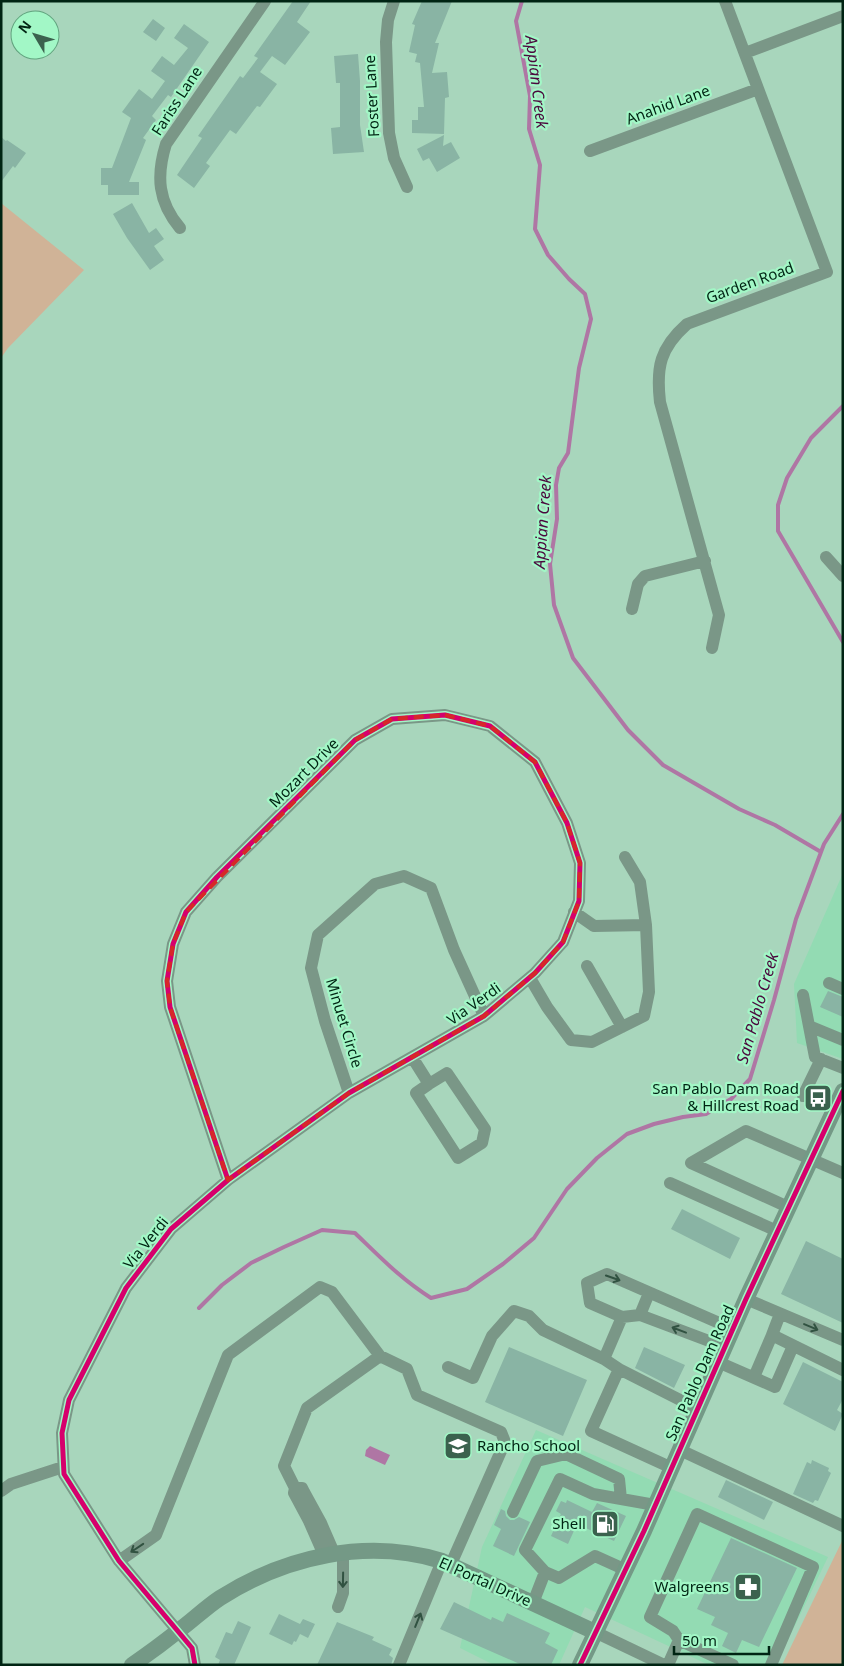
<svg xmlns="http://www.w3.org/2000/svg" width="844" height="1666" viewBox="0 0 844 1666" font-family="'Noto Sans',sans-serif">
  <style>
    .built { fill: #93dbb3 }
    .green { fill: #d0b397 }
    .water { fill: #af76a4 }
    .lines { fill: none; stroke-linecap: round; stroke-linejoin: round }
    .stream { stroke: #af76a4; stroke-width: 4 }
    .building { fill: #89b4a4 }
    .minor { stroke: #7a9787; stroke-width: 12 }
    .major { stroke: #749986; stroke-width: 16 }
    .cycleway-casing { stroke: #a2f7c6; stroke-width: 8 }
    .cycleway { stroke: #d6006c; stroke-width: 5 }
    .oneway { stroke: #315241 }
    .marked { fill: none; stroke: #d62828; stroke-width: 4; stroke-dasharray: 10 6; stroke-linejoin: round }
    .labels { text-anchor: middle; stroke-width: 4.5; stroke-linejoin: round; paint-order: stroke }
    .street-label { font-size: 15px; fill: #002413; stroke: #a2f7c6 }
    .poi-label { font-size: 15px; fill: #002413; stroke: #a2f7c6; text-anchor: end }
    .water-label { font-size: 16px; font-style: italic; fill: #4b083d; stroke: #a2f7c6 }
  </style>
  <rect width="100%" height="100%" fill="#a8d6bc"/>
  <path class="built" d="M843,873V1059L797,1043L794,984Z
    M536,1430L828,1557L776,1665H709L585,1607L559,1665H494L460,1648L482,1547Z"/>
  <path class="green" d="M1,203L84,270L8,348L1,358Z
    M842,1541L843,1665H782Z"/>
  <path class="water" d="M370,1446L390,1455L385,1465L365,1456L366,1450Z"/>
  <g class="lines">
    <path class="stream" d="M522,1L516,21L530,96L529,129L540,165L535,229L548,255L569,279L585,294L591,319L579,368L568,453L559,468L556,485L557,519L550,564L554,605L573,658L628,730L663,765L739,809L775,825L821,852
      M843,406L811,438L787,478L778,505V531L843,642
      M199,1308L222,1285L251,1263L284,1247L322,1230L355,1233C381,1258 401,1279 431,1298L467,1289L503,1264L534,1238L567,1189L597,1158L627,1134L654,1124L683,1117L706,1114L731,1099L750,1079L774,1000L796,919L824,844L843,814"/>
  </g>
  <path class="building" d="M293,1H311L297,22L310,32L285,65L272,56L260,72L277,84L260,107L257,106L236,134L230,130L206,163L210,166L194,188L177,175L202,138L198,136L240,76L243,78L258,58L254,56Z
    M422,1H452L435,43H439L432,73L447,72L449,97L445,98L444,134L412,133V120H418V107H424L420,63L415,62L417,54L409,52L415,25L412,24Z
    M153,19L165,28L156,41L143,32Z
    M184,24L209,42L171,97L168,95L152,116L156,120L143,138L146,140L129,182H139V195H108V185H101V168H112L131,118L122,112L139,89L152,99L165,81L151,71L162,56L174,65L188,48L174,38Z
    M358,54L360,81V125L364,152L333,154L331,128L340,127V83H336L334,56Z
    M444,135L443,146L451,142L460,158L437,172L429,158L423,161L417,149Z
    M1,137L6,141L7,140L26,153L15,168L13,166L1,182Z
    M132,203L149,233L156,228L164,239L154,246L164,260L150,270L127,238L113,214Z
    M828,991L843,997V1017L820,1007Z
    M682,1209L740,1238L730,1259L671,1229Z
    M806,1241L843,1259V1323L781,1294Z
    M509,1347L587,1380L563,1436L485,1402Z
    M644,1347L685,1365L674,1388L635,1368Z
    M803,1362L843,1382V1399L837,1410L843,1414L835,1431L783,1404Z
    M812,1460L829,1468L828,1471L831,1473L818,1501L815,1500L813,1503L793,1494L807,1462L811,1464Z
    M726,1480L773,1502L764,1520L718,1497Z
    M567,1500L592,1512L597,1503L626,1516L614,1541L577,1524L568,1544L551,1536L561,1514L556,1511L561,1501L566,1503Z
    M501,1509L505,1511L506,1516L510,1520H514L519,1517L530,1522L514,1556L493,1546L501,1529L494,1525Z
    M731,1538L797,1568L759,1647L742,1640L736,1653L722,1646L728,1633L711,1625L715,1617L697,1609Z
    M454,1602L491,1620L492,1617L503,1622L507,1613L550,1633L545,1643L558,1650L551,1665H522L440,1629Z
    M279,1614L300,1624L303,1619L315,1624L308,1638L300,1634L296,1642L294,1641L292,1645L269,1634Z
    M238,1621L251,1627L234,1665H218L220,1660L215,1657L226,1632L232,1634Z
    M337,1622L374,1637L372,1640L392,1649L389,1655L393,1658L391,1665H317Z"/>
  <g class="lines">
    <path class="minor" d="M394,1L388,20L386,42L389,133L394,158L407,187
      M745,53L843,16
      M590,151L758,89
      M180,228C158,202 156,176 166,144L265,1
      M826,557L843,576
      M632,609L638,584L645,576L705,561
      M712,648L719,615L660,402C656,367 660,348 687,324L827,272L725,1
      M574,912L594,926L646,925L640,882L625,857
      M587,966L622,1027
      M530,978L547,1007L571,1040L592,1042L644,1016L649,992L646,925
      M829,983L843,989
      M803,995L809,1026
      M843,1040L809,1026L815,1057L843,1068
      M412,1057L429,1084L416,1093L458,1158L482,1143L485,1129L447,1073L429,1084
      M349,1093L325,1021L311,968L318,935L375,884L404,876L431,888L454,950L484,1016
      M803,1096L821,1059
      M670,1183L777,1231
      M788,1207L691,1163L746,1131L843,1173
      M746,1299L843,1340
      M780,1314L772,1335L843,1370
      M640,1315L649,1293
      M725,1347L640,1315L622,1317L590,1303L587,1283L607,1274L733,1329
      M604,1359L622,1317
      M718,1362L775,1387L793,1346
      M448,1367L473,1378L492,1336L514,1311L529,1316L543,1330L604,1359L619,1369
      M754,1377L772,1335
      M680,1450L843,1526
      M672,1468L591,1431L619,1369L698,1409
      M295,1488H302L304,1492L321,1523L334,1553
      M1,1491L11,1484L63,1467
      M513,1512L537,1461L566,1454L619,1479L621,1499
      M324,1555L309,1521L294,1493L295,1488L284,1466L307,1408L380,1356L407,1369L417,1395L501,1432L505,1442L451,1564
      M119,1561L156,1535L228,1355L320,1287L332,1292L380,1356
      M545,1572L525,1550L560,1479L593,1494L655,1505
      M533,1603L545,1572L559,1578L595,1556L626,1570
      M338,1607L343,1593V1552
      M595,1632L664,1665
      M195,1665L192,1648L119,1561L64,1474L62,1433L69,1400L126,1288L171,1229L228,1180L349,1093L484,1016L535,973L563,942L579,901L580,863L567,823L535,762L490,726L445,715L392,719L355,740L217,877L186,912L173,944L167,981L170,1007L228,1180
      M399,1665L442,1561
      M668,1665L679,1640
      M733,1665L679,1640L673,1631L650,1617L697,1514L813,1567L771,1665"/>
    <path class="major" d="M132,1665C148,1654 163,1643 178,1631C192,1621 205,1608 220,1598C286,1556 367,1538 442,1561L595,1632
      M580,1665L644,1531L746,1299L843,1091"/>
    <defs>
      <path id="cycleway" d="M195,1665L192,1648L119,1561L64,1474L62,1433L69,1400L126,1288L171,1229L228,1180L349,1093L484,1016L535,973L563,942L579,901L580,863L567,823L535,762L490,726L445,715L392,719L355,740L217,877L186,912L173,944L167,981L170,1007L228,1180
        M580,1665L644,1531L746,1299L843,1091"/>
    </defs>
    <use href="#cycleway" class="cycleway-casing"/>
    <use href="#cycleway" class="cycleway"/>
  </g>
  <defs><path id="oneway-shaft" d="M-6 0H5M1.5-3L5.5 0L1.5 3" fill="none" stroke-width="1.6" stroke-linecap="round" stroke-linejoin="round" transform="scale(1.25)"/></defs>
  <g class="oneway">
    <use href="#oneway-shaft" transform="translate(613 1278) rotate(19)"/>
    <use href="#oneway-shaft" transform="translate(811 1327) rotate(23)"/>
    <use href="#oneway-shaft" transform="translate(679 1330) rotate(-159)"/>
    <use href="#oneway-shaft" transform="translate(137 1548) rotate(146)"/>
    <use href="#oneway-shaft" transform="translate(343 1580) rotate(91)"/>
    <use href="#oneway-shaft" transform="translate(418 1620) rotate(-68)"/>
  </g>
  <path class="marked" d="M445,715L490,726L535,762L567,823L580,863L579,901L563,942L535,973L484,1016L349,1093L228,1180L170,1007L167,981L173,944L186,912L355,740L392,719Z"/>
  <defs>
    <symbol id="bus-square" viewBox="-11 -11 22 22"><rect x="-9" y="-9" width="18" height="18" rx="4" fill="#3b624e" stroke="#a2f7c6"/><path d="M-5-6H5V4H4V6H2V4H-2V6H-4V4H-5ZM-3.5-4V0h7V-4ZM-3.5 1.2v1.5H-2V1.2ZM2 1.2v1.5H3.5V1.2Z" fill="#fff"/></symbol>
    <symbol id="school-square" viewBox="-11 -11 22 22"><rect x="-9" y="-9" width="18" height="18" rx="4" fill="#3b624e" stroke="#a2f7c6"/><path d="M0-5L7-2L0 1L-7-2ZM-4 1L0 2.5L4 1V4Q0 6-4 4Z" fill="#fff"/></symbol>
    <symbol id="fuel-square" viewBox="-11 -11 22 22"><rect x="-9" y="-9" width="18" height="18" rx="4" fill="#3b624e" stroke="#a2f7c6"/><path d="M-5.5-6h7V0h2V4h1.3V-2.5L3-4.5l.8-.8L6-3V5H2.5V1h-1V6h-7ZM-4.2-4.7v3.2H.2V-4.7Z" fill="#fff"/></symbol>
    <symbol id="pharmacy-square" viewBox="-11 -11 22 22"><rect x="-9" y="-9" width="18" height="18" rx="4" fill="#3b624e" stroke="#a2f7c6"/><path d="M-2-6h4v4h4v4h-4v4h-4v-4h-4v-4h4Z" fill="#fff"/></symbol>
  </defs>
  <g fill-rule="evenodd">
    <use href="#bus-square" x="802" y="1082" width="32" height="32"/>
    <use href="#school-square" x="442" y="1430" width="32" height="32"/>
    <use href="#fuel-square" x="589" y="1508" width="32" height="32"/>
    <use href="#pharmacy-square" x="732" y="1571" width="32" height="32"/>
  </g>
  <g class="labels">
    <g class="street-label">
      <text transform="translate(372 96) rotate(-93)" y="5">Foster Lane</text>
      <text transform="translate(177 101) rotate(-57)" y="5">Fariss Lane</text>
      <text transform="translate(668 105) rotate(-20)" y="5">Anahid Lane</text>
      <text transform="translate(750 283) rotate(-20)" y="5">Garden Road</text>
      <text transform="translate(304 773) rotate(-45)" y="5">Mozart Drive</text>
      <text transform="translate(474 1004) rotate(-35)" y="5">Via Verdi</text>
      <text transform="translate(344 1023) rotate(73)" y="5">Minuet Circle</text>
      <text transform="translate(146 1243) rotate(-51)" y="5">Via Verdi</text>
      <text transform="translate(700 1373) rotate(-66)" y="5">San Pablo Dam Road</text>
      <text transform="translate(485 1582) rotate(24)" y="5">El Portal Drive</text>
    </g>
    <g class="poi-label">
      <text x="799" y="1094">San Pablo Dam Road<tspan x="799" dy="17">&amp; Hillcrest Road</tspan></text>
      <text x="477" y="1451" text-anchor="start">Rancho School</text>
      <text x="586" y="1529">Shell</text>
      <text x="729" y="1592">Walgreens</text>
    </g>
    <g class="water-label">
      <text transform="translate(537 82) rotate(83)" y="6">Appian Creek</text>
      <text transform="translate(542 522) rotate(-86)" y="6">Appian Creek</text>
      <text transform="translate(757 1008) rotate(-74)" y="6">San Pablo Creek</text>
    </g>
  </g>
  <rect width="844" height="1666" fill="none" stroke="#002413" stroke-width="5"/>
  <g transform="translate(35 35) rotate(308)"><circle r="24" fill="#a2f7c6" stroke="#61a37e"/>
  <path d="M0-4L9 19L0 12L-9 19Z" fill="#3b624e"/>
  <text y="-8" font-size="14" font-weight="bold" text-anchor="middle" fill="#002413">N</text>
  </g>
  <path d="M674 1646v8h95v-8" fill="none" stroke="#002413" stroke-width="2.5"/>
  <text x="682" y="1646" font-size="15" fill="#002413" stroke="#a2f7c6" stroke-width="4" paint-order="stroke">50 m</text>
</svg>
